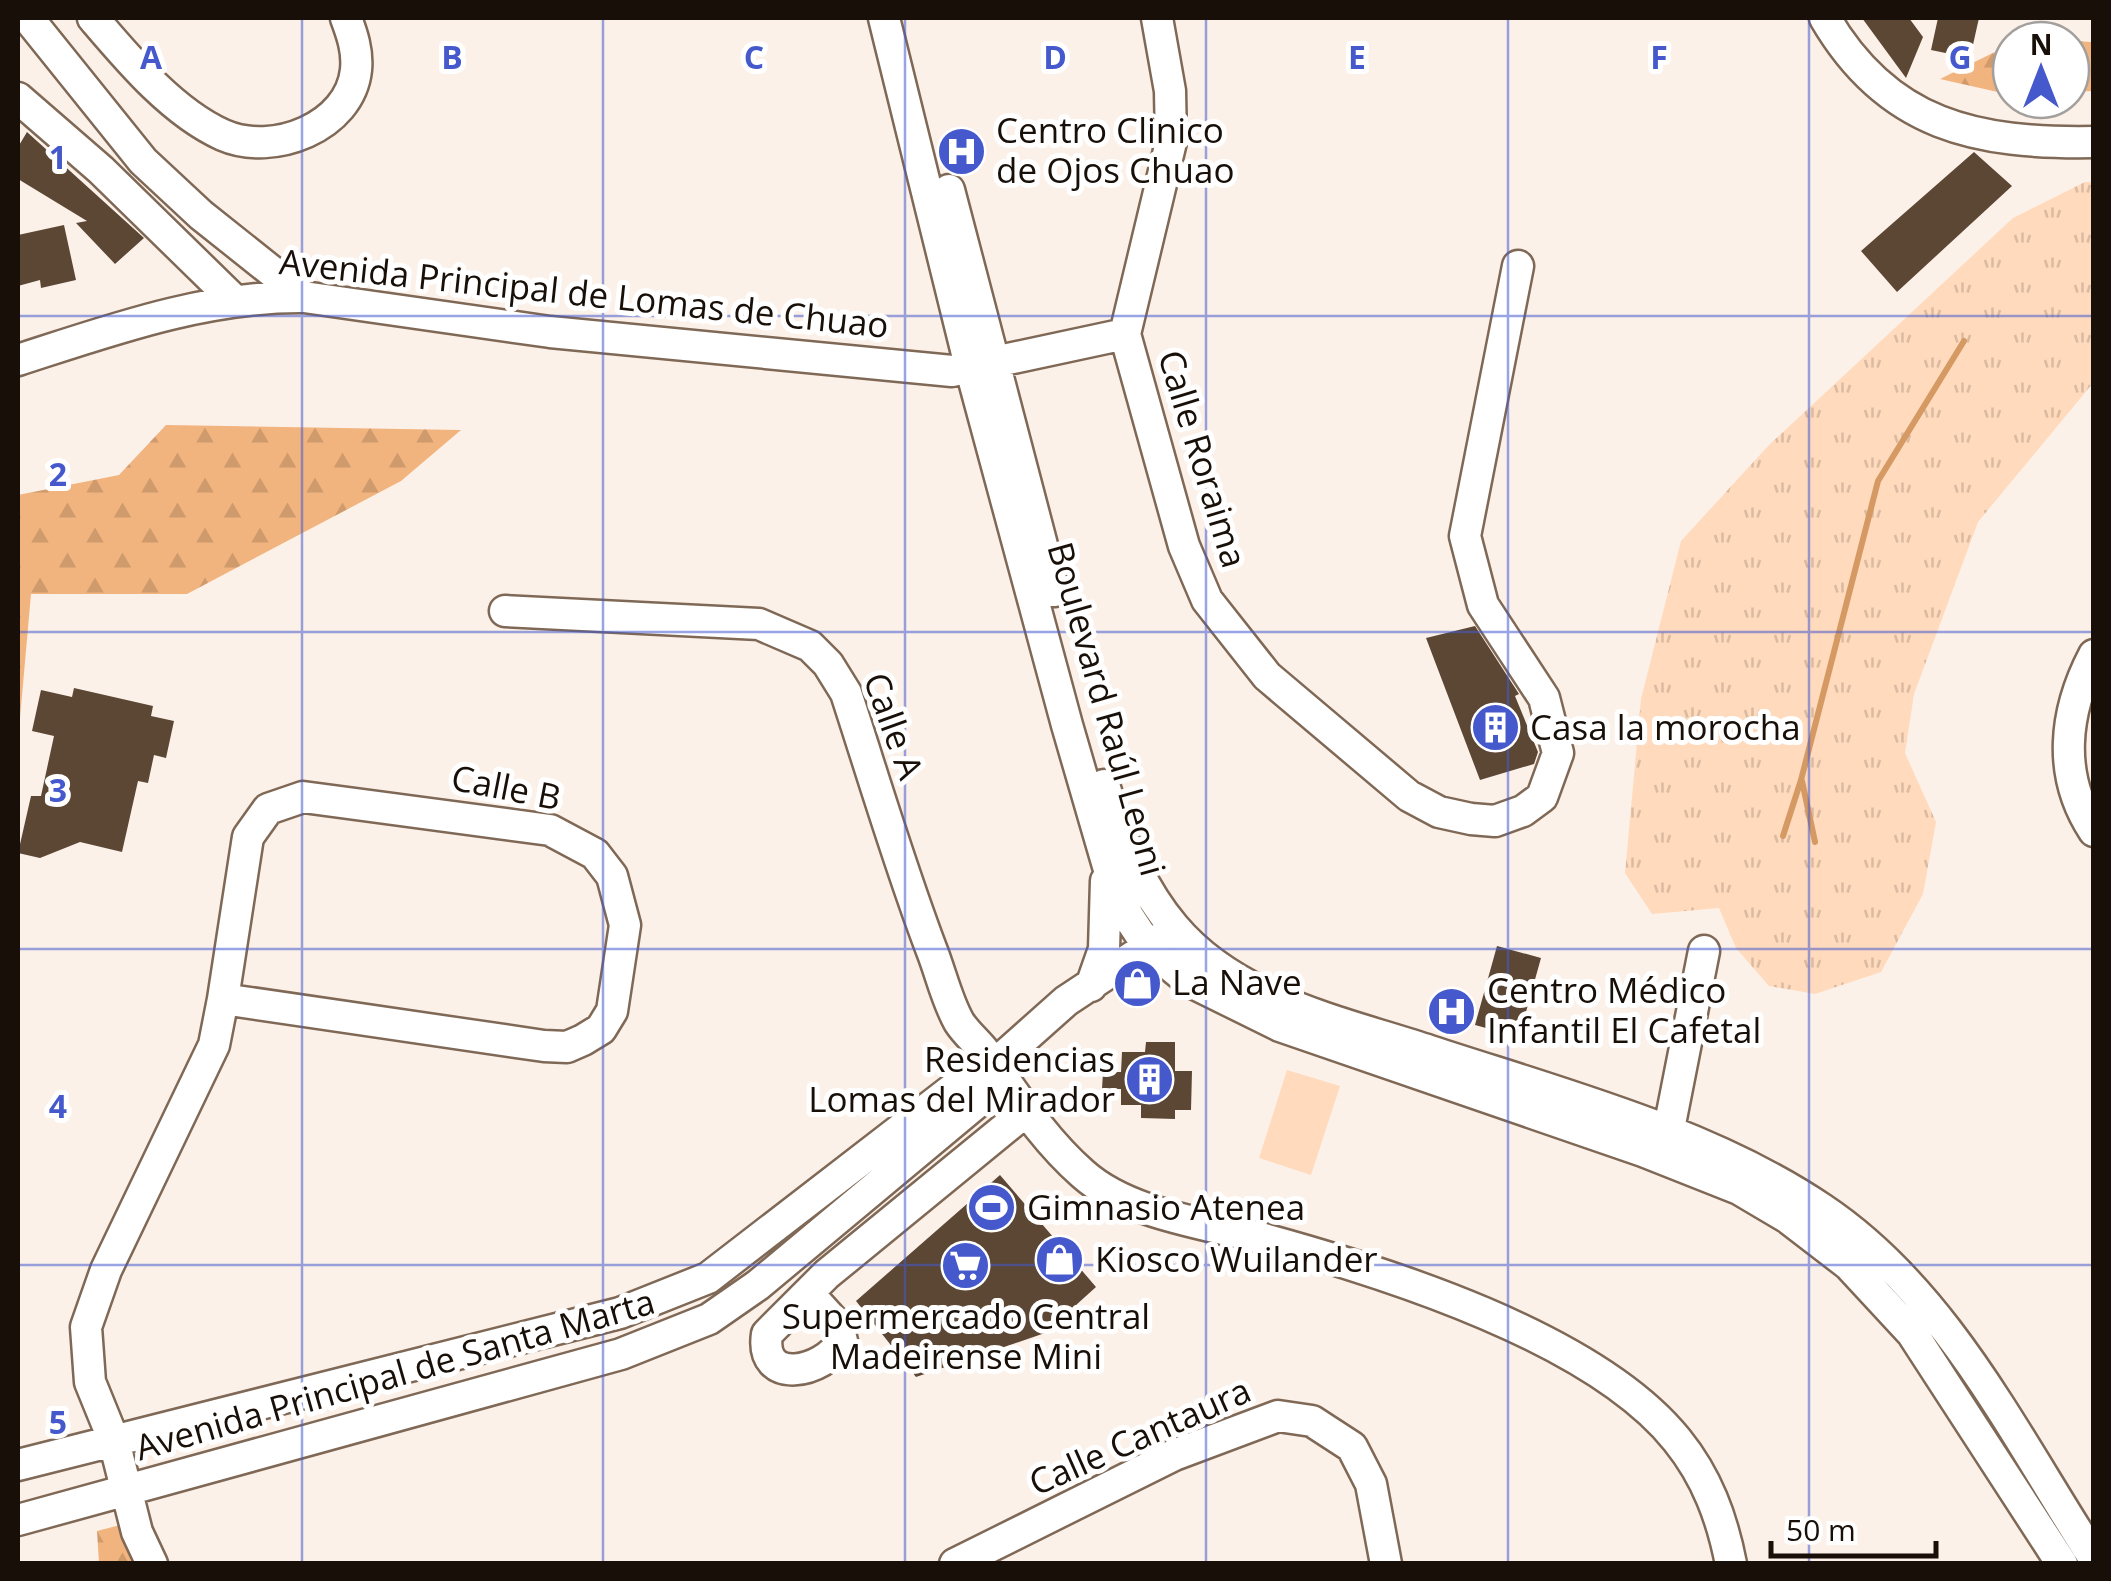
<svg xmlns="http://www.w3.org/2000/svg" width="2111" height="1581" viewBox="0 0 2111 1581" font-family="'Open Sans',sans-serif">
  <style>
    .grass { fill: url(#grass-tufts) }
    .forest { fill: url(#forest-firs) }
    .garden { fill: #ffdabc }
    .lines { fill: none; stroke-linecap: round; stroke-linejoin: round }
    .stream { stroke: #d59964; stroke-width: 6 }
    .building { fill: #5c4735 }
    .minor-casing { stroke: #7f6855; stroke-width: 35 }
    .minor { stroke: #fff; stroke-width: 30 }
    .grid { fill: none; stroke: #4559cd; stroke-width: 2.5; stroke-opacity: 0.55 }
    .labels { text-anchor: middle; stroke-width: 10; stroke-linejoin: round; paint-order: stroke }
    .poi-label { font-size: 35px; fill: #170f08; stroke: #fff; text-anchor: start }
    .street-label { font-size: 35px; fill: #170f08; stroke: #fff }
    .grid-label { font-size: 32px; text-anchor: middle; font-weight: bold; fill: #4559cd; stroke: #fff; stroke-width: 10; stroke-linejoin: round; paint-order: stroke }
  </style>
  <defs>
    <pattern id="grass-tufts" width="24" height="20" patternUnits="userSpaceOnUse" patternTransform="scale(2.5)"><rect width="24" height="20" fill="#ffdabc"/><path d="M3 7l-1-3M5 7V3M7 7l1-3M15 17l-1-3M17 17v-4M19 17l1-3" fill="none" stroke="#dabaa0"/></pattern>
    <pattern id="forest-firs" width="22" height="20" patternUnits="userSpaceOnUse" patternTransform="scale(2.5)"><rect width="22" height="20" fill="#f2b47f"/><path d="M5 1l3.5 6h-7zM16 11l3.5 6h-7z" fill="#cf9a6c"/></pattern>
  </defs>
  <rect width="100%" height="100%" fill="#fcf1e9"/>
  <path class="grass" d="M2085,182H2094L2093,383L1978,522L1914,694L1905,753L1936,822L1923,894L1881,972L1815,994L1769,986L1736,948L1719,908L1652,914L1625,873L1641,699L1681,541L1769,445L2013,218Z"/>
  <path class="forest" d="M2071,41L2093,42V91L2071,92Z
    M2011,44V95L1940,79Z
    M166,425L461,430L401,481L187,594H31L18,741V495L119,475Z
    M120,1525L141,1563H99L97,1531Z"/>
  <path class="garden" d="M1287,1070L1340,1086L1311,1175L1259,1158Z"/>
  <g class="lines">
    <path class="stream" d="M1802,781L1815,842
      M1783,836L1801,780L1878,481L1964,341"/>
  </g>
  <path class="building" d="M1862,18H1909L1923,37L1906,78Z
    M1938,18H1979L1970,58L1931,50Z
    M27,132L144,238L115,264L76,223L87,221L18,179V147Z
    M1974,152L2012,186L1897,292L1861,251Z
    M64,225L76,280L41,288L40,280L18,286V235Z
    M1475,626L1519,694L1515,696L1538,752L1534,764L1480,780L1426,638Z
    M74,688L153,706L151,716L174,721L166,758L154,755L148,783L138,781L122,852L80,842L40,858L18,853L31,796H41L54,736L32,731L41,690L72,697Z
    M1497,946L1541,958L1519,1037L1475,1025Z
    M1146,1042H1175V1071H1192L1191,1110H1175V1119L1141,1118V1105H1121V1089H1102L1103,1072H1121L1122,1052H1145Z
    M1000,1175L1096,1287L1045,1333L916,1377L856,1301Z"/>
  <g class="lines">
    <defs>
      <path id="minor" d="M28,18L143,161L201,215L304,297
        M93,18C128,59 172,112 223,135C273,157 350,127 356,70C358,51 352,34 346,18
        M884,18L970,366L1067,725L1108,866L1128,916L1149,948L1189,981L1280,1026L1643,1151L1739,1189L1788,1218L1849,1265L1912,1333L2062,1564
        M1157,18L1170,91L1171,142L1125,334L1184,546L1207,600L1267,676L1409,796L1439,812L1471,819L1495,821L1523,811L1542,797L1558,753L1544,698L1483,605L1465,536L1518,266
        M1825,18C1888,126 1977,144 2094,142
        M18,98L101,170L234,300
        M949,190L1054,591
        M18,360C111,330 205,296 304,297L550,332L952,371L1125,334
        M505,611L759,624L810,646L828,664L846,693C874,779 900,867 932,951C941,974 947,1001 959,1022C966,1033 976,1041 984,1051C1015,1094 1042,1138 1083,1174C1128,1214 1204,1223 1260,1238C1385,1272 1594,1337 1677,1440C1707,1477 1722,1518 1731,1564
        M2094,655C2064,712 2057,775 2094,831
        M1104,785C1119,835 1140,887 1174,927C1236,1001 1342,1022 1430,1051C1558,1093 1710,1133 1822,1209C1946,1292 2014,1435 2094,1558
        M303,797L550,830L595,854L612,876L625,925L612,1011L601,1029L583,1040L567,1047L544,1046L223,999L248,837L268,809Z
        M1091,986L1104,949L1106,881
        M1668,1134L1704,951
        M808,1293L838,1326L842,1341C824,1373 759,1387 767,1334L827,1274L1025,1112
        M18,1465L620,1313L708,1278L962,1082L993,1066L1066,1001L1164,936
        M18,1520L621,1354L709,1319L758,1285L980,1100L993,1066
        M152,1564L137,1532L114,1441L90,1382L86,1327L106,1270L214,1045L223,999
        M955,1564L1174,1455L1278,1416L1312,1421L1352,1447L1371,1484L1386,1564"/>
    </defs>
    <use href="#minor" class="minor-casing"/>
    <use href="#minor" class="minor"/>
  </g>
  <path class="grid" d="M302,18V1564M603,18V1564M905,18V1564M1206,18V1564M1508,18V1564M1809,18V1564M18,316H2094M18,632H2094M18,949H2094M18,1265H2094"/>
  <defs>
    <symbol id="hospital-disc" viewBox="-11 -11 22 22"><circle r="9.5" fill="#4559cd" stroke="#fff"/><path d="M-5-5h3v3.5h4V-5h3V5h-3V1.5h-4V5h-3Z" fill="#fff"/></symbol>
    <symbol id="building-disc" viewBox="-11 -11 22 22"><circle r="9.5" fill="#4559cd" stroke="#fff"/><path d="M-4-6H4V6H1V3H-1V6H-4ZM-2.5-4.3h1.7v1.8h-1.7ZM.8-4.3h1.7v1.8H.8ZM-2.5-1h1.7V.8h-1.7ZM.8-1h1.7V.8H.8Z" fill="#fff"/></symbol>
    <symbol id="shop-disc" viewBox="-11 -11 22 22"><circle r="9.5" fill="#4559cd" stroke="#fff"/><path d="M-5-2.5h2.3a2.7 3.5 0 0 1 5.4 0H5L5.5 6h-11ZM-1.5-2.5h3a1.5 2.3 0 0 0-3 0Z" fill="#fff"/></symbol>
    <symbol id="stadium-disc" viewBox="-11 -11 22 22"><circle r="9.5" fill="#4559cd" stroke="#fff"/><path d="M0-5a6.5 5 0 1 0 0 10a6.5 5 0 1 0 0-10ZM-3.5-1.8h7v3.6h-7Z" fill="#fff"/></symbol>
    <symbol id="supermarket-disc" viewBox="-11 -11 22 22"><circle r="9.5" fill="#4559cd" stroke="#fff"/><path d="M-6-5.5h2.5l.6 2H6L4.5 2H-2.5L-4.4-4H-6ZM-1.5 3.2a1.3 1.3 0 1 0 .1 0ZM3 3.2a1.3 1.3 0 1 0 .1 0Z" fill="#fff"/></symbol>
  </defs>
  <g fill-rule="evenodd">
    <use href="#hospital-disc" x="934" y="124" width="55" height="55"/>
    <use href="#building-disc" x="1468" y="700" width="55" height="55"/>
    <use href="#shop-disc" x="1110" y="956" width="55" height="55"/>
    <use href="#hospital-disc" x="1424" y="984" width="55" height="55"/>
    <use href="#building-disc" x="1122" y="1052" width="55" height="55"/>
    <use href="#stadium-disc" x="964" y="1180" width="55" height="55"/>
    <use href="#shop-disc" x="1032" y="1232" width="55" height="55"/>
    <use href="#supermarket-disc" x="938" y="1238" width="55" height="55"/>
  </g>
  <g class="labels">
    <g class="poi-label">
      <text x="996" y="143">Centro Clinico<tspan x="996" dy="40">de Ojos Chuao</tspan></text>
      <text x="1530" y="740">Casa la morocha</text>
      <text x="1172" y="995">La Nave</text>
      <text x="1487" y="1003">Centro Médico<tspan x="1487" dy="40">Infantil El Cafetal</tspan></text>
      <text x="1115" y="1072" text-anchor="end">Residencias<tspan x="1115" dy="40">Lomas del Mirador</tspan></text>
      <text x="1027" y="1220">Gimnasio Atenea</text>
      <text x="1095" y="1272">Kiosco Wuilander</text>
      <text x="966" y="1329" text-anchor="middle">Supermercado Central<tspan x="966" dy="40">Madeirense Mini</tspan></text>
    </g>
    <g class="street-label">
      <text transform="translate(584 294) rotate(6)" y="12">Avenida Principal de Lomas de Chuao</text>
      <text transform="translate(1202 459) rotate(73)" y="12">Calle Roraima</text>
      <text transform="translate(1106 709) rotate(74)" y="12">Boulevard Raúl Leoni</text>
      <text transform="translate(893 726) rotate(70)" y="12">Calle A</text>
      <text transform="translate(506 788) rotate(11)" y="12">Calle B</text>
      <text transform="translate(395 1375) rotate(-16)" y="12">Avenida Principal de Santa Marta</text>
      <text transform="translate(1140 1437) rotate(-24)" y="12">Calle Cantaura</text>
    </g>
  </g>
  <g class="grid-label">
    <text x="151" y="69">A</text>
    <text x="452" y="69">B</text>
    <text x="754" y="69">C</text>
    <text x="1055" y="69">D</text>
    <text x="1357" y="69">E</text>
    <text x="1659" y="69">F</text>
    <text x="1960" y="69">G</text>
    <text x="58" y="169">1</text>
    <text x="58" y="486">2</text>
    <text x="58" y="802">3</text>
    <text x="58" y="1118">4</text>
    <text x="58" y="1434">5</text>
  </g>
  <rect width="2111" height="1581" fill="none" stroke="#170f08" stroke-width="40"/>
  <g transform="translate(2041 70)"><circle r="48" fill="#ffffff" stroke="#a29f9c" stroke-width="2.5"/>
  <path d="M0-8L18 38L0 25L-18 38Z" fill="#4559cd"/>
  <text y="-15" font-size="28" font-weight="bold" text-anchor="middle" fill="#170f08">N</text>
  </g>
  <path d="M1771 1541v15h165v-15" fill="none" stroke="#170f08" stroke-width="5"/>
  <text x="1786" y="1541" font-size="30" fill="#170f08" stroke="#ffffff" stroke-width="8" paint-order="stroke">50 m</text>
</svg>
